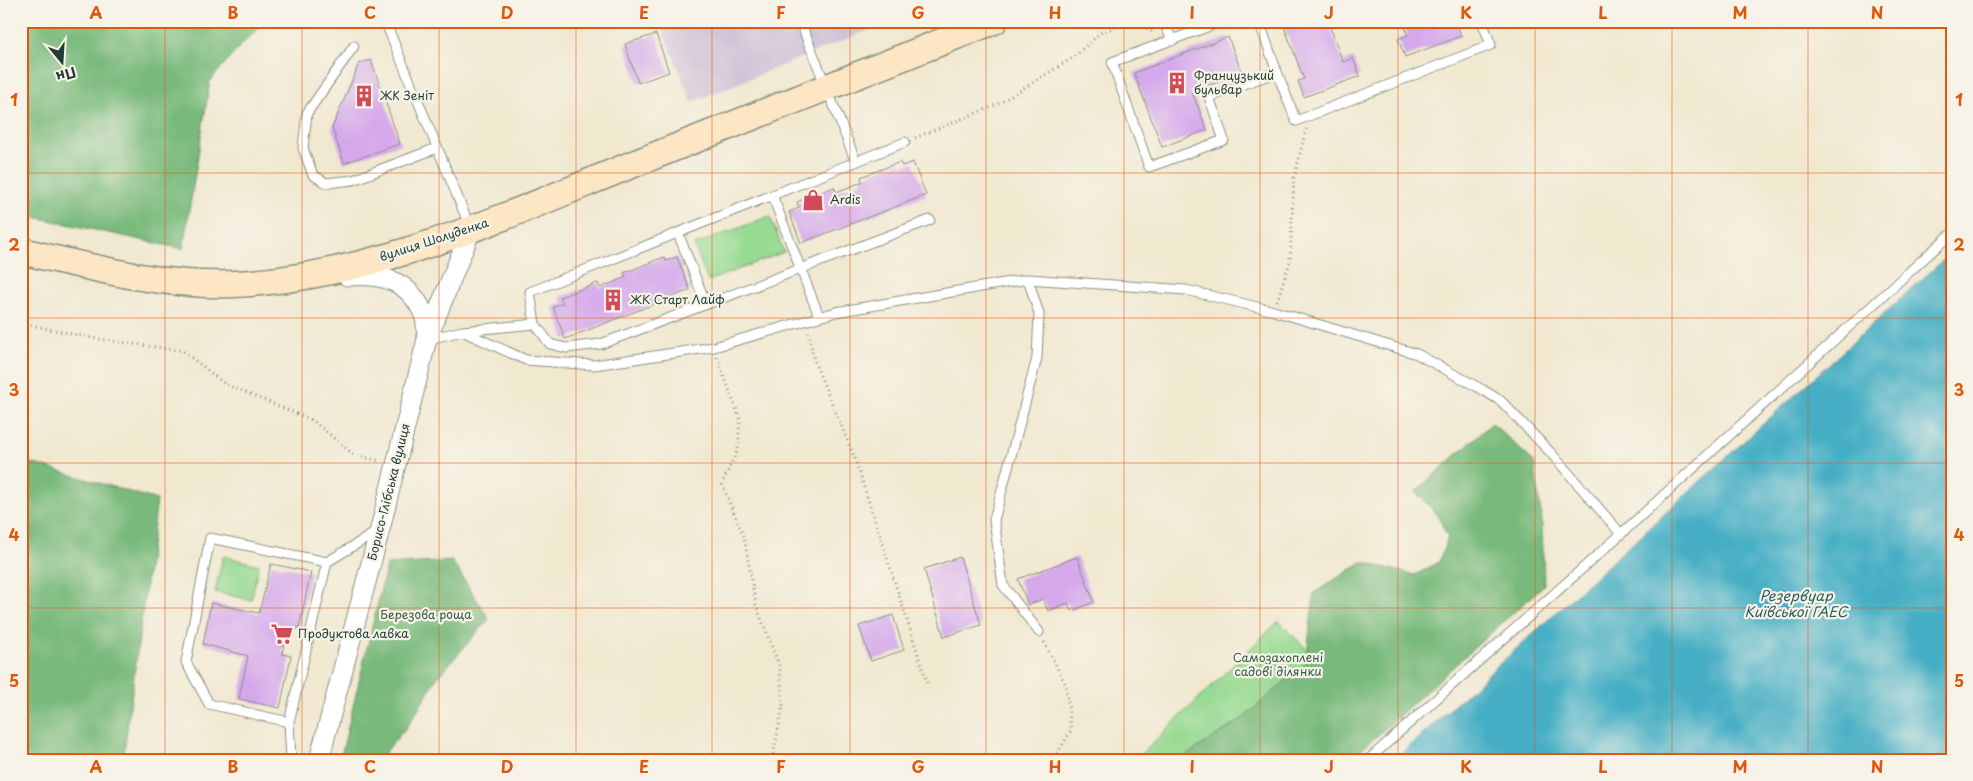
<svg xmlns="http://www.w3.org/2000/svg" width="1973" height="781" font-family="'Playpen Sans',sans-serif">
  <style>
    .industrial { fill: #cbbfd5 }
    .green { fill: #97da92; stroke: #5b8c63 }
    .forest { fill: #79ba7c; stroke: #4c7c58 }
    .water { fill: #45aec4; stroke: #32767c }
    .building { fill: #d5a8eb }
    .lines { fill: none; stroke-linecap: round; stroke-linejoin: round }
    .service-casing { stroke: #889282; stroke-width: 11 }
    .minor-casing { stroke: #889282; stroke-width: 21 }
    .secondary-casing { stroke: #889282; stroke-width: 29 }
    .path { stroke: #889282; stroke-width: 3; stroke-dasharray: 1 4; stroke-linecap: butt }
    .service { stroke: #fff; stroke-width: 9 }
    .minor { stroke: #fff; stroke-width: 19 }
    .secondary { stroke: #fce6c4; stroke-width: 26 }
    .grid { fill: none; stroke: #de580e; stroke-width: 1; stroke-opacity: 0.55 }
    .labels { text-anchor: middle; stroke-width: 4.5; stroke-linejoin: round; paint-order: stroke }
    .poi-label { font-size: 12px; fill: #1f3d34; stroke: #f7f3e8; text-anchor: start }
    .street-label { font-size: 12px; fill: #1f3d34; stroke: #f7f3e8 }
    .park-label { font-size: 12px; fill: #375c47; stroke: #f7f3e8 }
    .water-label { font-size: 14px; font-style: italic; fill: #2a5f5f; stroke: #f7f3e8 }
    .neatline { fill: none; stroke: #de580e; stroke-width: 2 }
    .grid-label { font-size: 16px; text-anchor: middle; font-weight: bold; fill: #de580e }
  </style>
  <rect width="100%" height="100%" fill="#f7f3e8"/>
  <filter id="ink" filterUnits="userSpaceOnUse"><feTurbulence type="fractalNoise" baseFrequency=".02" numOctaves="2"/><feDisplacementMap in="SourceGraphic" scale="10" xChannelSelector="R" yChannelSelector="G"/><feConvolveMatrix kernelMatrix="1 2 1 2 8 2 1 2 1" color-interpolation-filters="sRGB"/></filter>
  <filter id="wash" filterUnits="userSpaceOnUse"><feTurbulence type="fractalNoise" baseFrequency=".0096" numOctaves="4" result="noise"/><feDisplacementMap in="SourceGraphic" scale="20" xChannelSelector="R" yChannelSelector="G"/><feGaussianBlur stdDeviation="1.12" result="paint"/><feColorMatrix in="noise" values="0 0 0 0 0 0 0 0 0 0 0 0 0 0 0 0 0 1.4 0 .05"/><feComposite in="paint" operator="in"/></filter>
  <g filter="url(#wash)">
    <rect width="100%" height="100%" fill="#f1e8d0"/>
    <!-- industrial -->
    <path class="industrial" d="M659,21H891L692,102Z"/>
    <!-- green -->
    <path class="green" d="M770,216L784,252L708,281L694,245Z
      M223,556L259,565L251,600L215,592Z
      M1279,621L1323,666L1220,760H1135Z"/>
    <!-- forest -->
    <path class="forest" d="M21,21H266L241,45L210,81L183,249L21,214Z
      M1492,423L1534,462L1542,521L1544,585L1350,760H1179L1242,719L1306,663L1314,593L1362,562L1415,575L1439,562L1448,537L1436,513L1415,492Z
      M21,460L157,500L123,760H21Z
      M452,561L489,619L437,678L409,724L379,760H340L387,565Z"/>
    <!-- water -->
    <path class="water" d="M1952,252V760H1394Z"/>
    <g id="blocks">
      <!-- building -->
      <path class="building" d="M1282,21H1328L1343,62L1353,58L1360,76L1304,97L1298,81L1304,79Z
        M1403,21H1456L1461,36L1405,57L1398,39L1408,35Z
        M656,34L669,72L638,83L625,44Z
        M1228,37L1242,73L1192,92L1207,130L1162,147L1134,73Z
        M371,60L400,144L344,163L332,128L359,64Z
        M900,162L902,166L913,162L926,195L801,243L789,212L799,208L797,202L834,187L836,192L862,182L861,177Z
        M664,257L666,261L677,257L690,290L565,339L553,307L563,303L560,297L598,283L600,288L626,277L624,273Z
        M960,557L981,625L944,637L924,569Z
        M1077,557L1094,602L1071,611L1068,603L1048,611L1043,599L1028,605L1018,579Z
        M271,564L311,572L299,628L288,626L282,654L291,656L280,708L239,699L248,656L203,644L211,603L259,613Z
        M893,615L904,650L871,661L859,626Z"/>
    </g>
  </g>
  <g filter="url(#ink)">
    <use href="#blocks" fill-opacity="0" stroke="#889282" stroke-width="1"/>
    <g class="lines">
      <!-- service casing -->
      <g class="service-casing">
        <path id="service" d="M385,21L470,227
          M800,21L856,162
          M1164,21L1172,41
          M1223,21L1112,62L1149,167L1224,140L1209,97L1277,72L1259,21
          M354,46L307,113L303,148L313,175L326,183L353,180L437,148
          M1277,72L1296,121L1491,45L1482,21
          M772,195L819,316
          M678,233L706,304
          M1028,279L1039,314L1037,358L994,520L1003,585L1039,632
          M535,324L530,292L905,142
          M463,331L535,324L550,344L566,348L601,344L930,220
          M428,339L462,331L526,360L594,365L714,347L836,312L1028,279L1186,290L1274,311L1417,354L1483,390L1501,401L1551,453L1621,534
          M289,722L209,704L186,662L210,538L327,562
          M291,760L289,722L327,562L378,531
          M1368,760L1621,534L1952,233"/>
      </g>
      <!-- minor casing -->
      <g class="minor-casing">
        <path id="minor" d="M347,276C381,273 410,280 424,315C427,321 426,331 427,338
          M319,760L380,529L427,339L471,230"/>
      </g>
      <!-- secondary casing -->
      <g class="secondary-casing">
        <path id="secondary" d="M21,251C91,267 162,287 234,284C368,278 499,219 621,169C746,119 870,70 994,21"/>
      </g>
      <!-- path -->
      <path class="path" d="M915,138L998,104L1074,57L1100,33L1131,21L1155,33
        M1277,301L1290,262L1294,178L1306,129
        M21,323L92,338L183,351L225,384L312,420L354,455L380,461
        M808,332L815,363L855,459L928,685
        M717,357L740,419L738,449L722,484L744,537L756,605L780,668L783,706L772,760
        M1044,642L1066,685L1071,731L1053,760"/>
      <!-- service -->
      <use href="#service" class="service"/>
      <!-- minor -->
      <use href="#minor" class="minor"/>
      <!-- secondary -->
      <use href="#secondary" class="secondary"/>
    </g>
  </g>
  <!-- grid -->
  <path class="grid" d="M165,21V760M302,21V760M439,21V760M576,21V760M712,21V760M850,21V760M986,21V760M1124,21V760M1260,21V760M1398,21V760M1535,21V760M1672,21V760M1808,21V760M21,173H1952M21,318H1952M21,463H1952M21,608H1952"/>
  <!-- icons -->
  <defs>
    <g id="building-bare" transform="scale(1.725)"><path d="M-4-6H4V6H1V3H-1V6H-4ZM-2.5-4.3h1.7v1.8h-1.7ZM.8-4.3h1.7v1.8H.8ZM-2.5-1h1.7V.8h-1.7ZM.8-1h1.7V.8H.8Z" fill="#d1495b" stroke="#f7f3e8" stroke-width="2.5" paint-order="stroke"/></g>
    <g id="shop-bare" transform="scale(1.725)"><path d="M-5-2.5h2.3a2.7 3.5 0 0 1 5.4 0H5L5.5 6h-11ZM-1.5-2.5h3a1.5 2.3 0 0 0-3 0Z" fill="#d1495b" stroke="#f7f3e8" stroke-width="2.5" paint-order="stroke"/></g>
    <g id="supermarket-bare" transform="scale(1.725)"><path d="M-6-5.5h2.5l.6 2H6L4.5 2H-2.5L-4.4-4H-6ZM-1.5 3.2a1.3 1.3 0 1 0 .1 0ZM3 3.2a1.3 1.3 0 1 0 .1 0Z" fill="#d1495b" stroke="#f7f3e8" stroke-width="2.5" paint-order="stroke"/></g>
  </defs>
  <g fill-rule="evenodd">
    <use href="#building-bare" x="1177" y="83"/>
    <use href="#building-bare" x="364" y="96"/>
    <use href="#shop-bare" x="813" y="200"/>
    <use href="#building-bare" x="613" y="300"/>
    <use href="#supermarket-bare" x="282" y="634"/>
  </g>
  <g class="labels">
    <!-- poi labels -->
    <g class="poi-label">
      <text x="1194" y="80">Французький<tspan x="1194" dy="14">бульвар</tspan></text>
      <text x="380" y="100">ЖК Зеніт</text>
      <text x="830" y="204">Ardis</text>
      <text x="630" y="304">ЖК Старт Лайф</text>
      <text x="298" y="638">Продуктова лавка</text>
    </g>
    <!-- street labels -->
    <g class="street-label">
      <text transform="translate(434 240) rotate(-18)" y="4">вулиця Шолуденка</text>
      <text transform="translate(389 492) rotate(-76)" y="4">Борисо-Глібська вулиця</text>
    </g>
    <!-- park labels -->
    <g class="park-label">
      <text x="426" y="619">Березова роща</text>
      <text x="1278" y="662">Самозахоплені<tspan x="1278" dy="14">садові ділянки</tspan></text>
    </g>
    <!-- water labels -->
    <g class="water-label">
      <text x="1796" y="601">Резервуар<tspan x="1796" dy="16">Київської ГАЕС</tspan></text>
    </g>
  </g>
  <!-- margin -->
  <rect width="1973" height="781" fill="none" stroke="#f7f3e8" stroke-width="55"/>
  <!-- north arrow -->
  <g transform="translate(62 62) rotate(162)" stroke="#f7f3e8" stroke-width="4" paint-order="stroke">
  <path d="M0-4L9 19L0 12L-9 19Z" fill="#1f3d34"/>
  <text y="-8" font-size="14" font-weight="bold" text-anchor="middle" fill="#1f3d34">Пн</text>
  </g>
  <rect x="28" y="28" width="1918" height="726" class="neatline"/>
  <g class="grid-label">
    <text x="96" y="19">A</text>
    <text x="233" y="19">B</text>
    <text x="370" y="19">C</text>
    <text x="507" y="19">D</text>
    <text x="644" y="19">E</text>
    <text x="781" y="19">F</text>
    <text x="918" y="19">G</text>
    <text x="1055" y="19">H</text>
    <text x="1192" y="19">I</text>
    <text x="1329" y="19">J</text>
    <text x="1466" y="19">K</text>
    <text x="1603" y="19">L</text>
    <text x="1740" y="19">M</text>
    <text x="1877" y="19">N</text>
    <text x="14" y="106">1</text>
    <text x="1959" y="106">1</text>
    <text x="14" y="251">2</text>
    <text x="1959" y="251">2</text>
    <text x="14" y="396">3</text>
    <text x="1959" y="396">3</text>
    <text x="14" y="541">4</text>
    <text x="1959" y="541">4</text>
    <text x="14" y="687">5</text>
    <text x="1959" y="687">5</text>
    <text x="96" y="773">A</text>
    <text x="233" y="773">B</text>
    <text x="370" y="773">C</text>
    <text x="507" y="773">D</text>
    <text x="644" y="773">E</text>
    <text x="781" y="773">F</text>
    <text x="918" y="773">G</text>
    <text x="1055" y="773">H</text>
    <text x="1192" y="773">I</text>
    <text x="1329" y="773">J</text>
    <text x="1466" y="773">K</text>
    <text x="1603" y="773">L</text>
    <text x="1740" y="773">M</text>
    <text x="1877" y="773">N</text>
  </g>
</svg>
